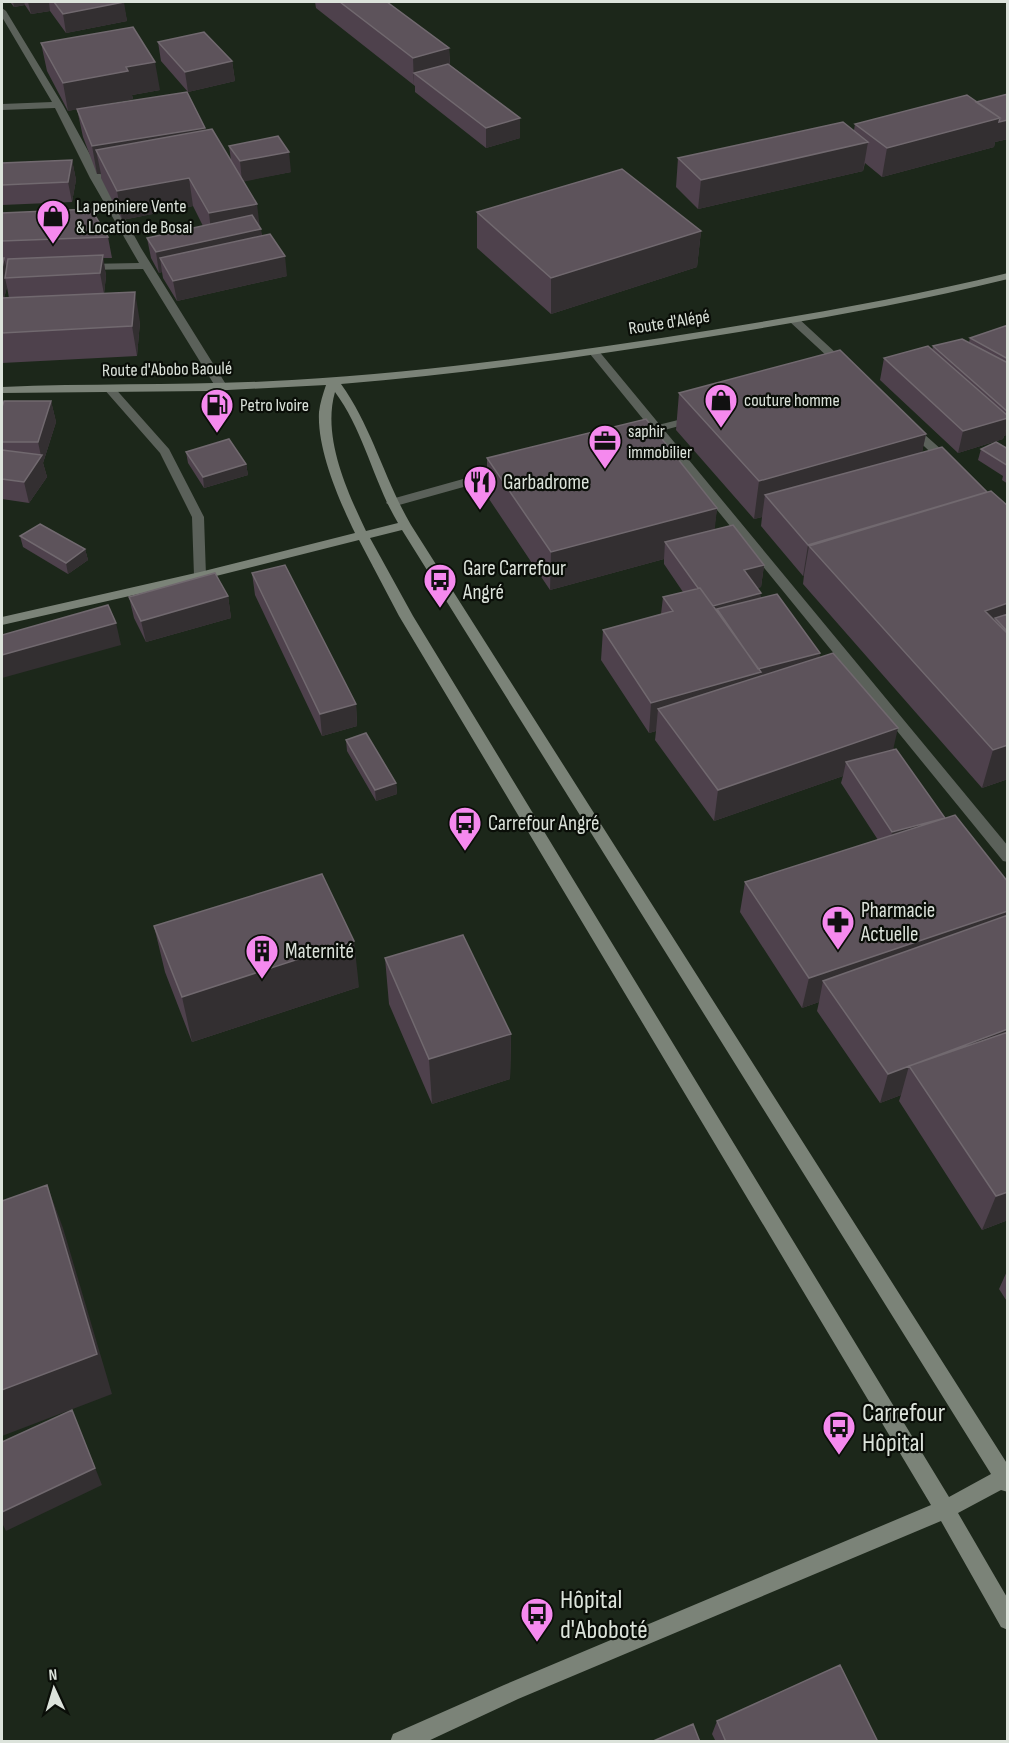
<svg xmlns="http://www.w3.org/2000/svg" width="1009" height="1743" font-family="'Sofia Sans Condensed',sans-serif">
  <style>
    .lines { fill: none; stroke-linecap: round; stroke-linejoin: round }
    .lane { fill: #5b615a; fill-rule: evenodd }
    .street { fill: #5b615a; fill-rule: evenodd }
    .secondary { fill: #7b8378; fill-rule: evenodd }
    .wall { fill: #4e414c; fill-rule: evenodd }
    .shaded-wall { fill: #332f31 }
    .building { fill: #5d535b; stroke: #71696f; stroke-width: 1.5 }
    .labels { text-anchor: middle; stroke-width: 4.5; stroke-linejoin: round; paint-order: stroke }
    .far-poi-label { font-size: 18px; fill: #dce3db; stroke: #0a0e08; text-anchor: start }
    .far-street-label { font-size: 18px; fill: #dce3db; stroke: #0a0e08 }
    .poi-label { font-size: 21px; fill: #dce3db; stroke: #0a0e08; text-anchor: start }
    .near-poi-label { font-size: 26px; fill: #dce3db; stroke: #0a0e08; text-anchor: start }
  </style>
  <rect width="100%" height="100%" fill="#1c271a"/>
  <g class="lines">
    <!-- lane -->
    <path class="lane" d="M109,385L113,386L169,449L204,517L206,576L205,579L200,580L194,576L192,517L160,453L103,388Z
      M694,416L698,417V421L642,436L636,432L638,430Z
      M506,467L510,468V474L392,507L386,503L388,500Z"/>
    <!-- street -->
    <path class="street" d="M2,8L6,11L63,105L141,248L227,386L225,388H217L215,386L143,269L85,270L80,267L85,264L139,263L90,178L55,108L2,110V104L52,102L2,17Z
      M794,317L798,318L849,365V369H841L790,322L789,320Z
      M594,349L598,350L1008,846V862L1003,861L590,354V350Z
      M911,424L915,426L952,459V465H944L907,430V426Z"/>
    <!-- secondary -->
    <path class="secondary" d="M1008,273V279C911,303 812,320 714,336C590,356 466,374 341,384C372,427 384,479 411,525L1008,1465V1492L1001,1490L958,1513L1008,1599V1630L1001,1627L941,1521L518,1699L426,1742H390L393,1734L504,1685L931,1505L399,616L359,540L200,580L2,625V617L200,572L355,533C339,500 317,450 319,412C320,403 323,394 326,385L209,391L2,393V387C98,383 195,386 292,380C433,372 573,352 712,330C811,314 910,297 1008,273ZM335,392C364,431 373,481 398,523L366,531C347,491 322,437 335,392ZM402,530L991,1474L949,1497L413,616L370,538Z"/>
  </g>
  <!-- wall -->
  <path class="wall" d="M10,2H123L127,21L66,33L50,11L31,14L25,5L14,7Z
    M315,2H387L449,48L450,65L520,118V138L486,148L415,92V86L316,8Z
    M158,42L232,61L235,81L188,92L161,61Z
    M41,43L160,90L132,95L133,99L80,108L205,130L231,160L229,146L291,172L243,181L262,235L287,276L177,301L163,278L162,272L159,273L151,258L147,238L203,226L193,206L122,220L101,178V174H97L83,137L77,109L68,111L47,71Z
    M1008,94V139L995,142L994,147L882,177L865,163L863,171L698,209L676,187L678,158L854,130L855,124L976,102Z
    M72,160L76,180L72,202L2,205V163Z
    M477,212L701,231L697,267L551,314L477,248Z
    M2,213L108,237L112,258H103L106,276L104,294L140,322L137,356L2,363ZM7,287L9,298H4Z
    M1008,325V434L1004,436L1003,439L958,453L880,380L884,358L932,350L933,346L969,342L970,338Z
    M679,393L926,434L922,452L987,492L1008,506V779L982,788L803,584L804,575L803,576L761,526L762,517L754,519L676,430Z
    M51,401L56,422L43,463L47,477L29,503L2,499V407Z
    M981,449H1008V484L1002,480L1003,476L978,460Z
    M186,452L246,464L248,475L204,488L188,463Z
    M487,458L717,508L714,530L764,565L761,587L757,588L761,598L820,653L819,657L894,749L945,819L1008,882V1220L982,1230L899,1101L901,1095L880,1103L817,1011L819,1002L802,1008L740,912L745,882L878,840L841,783L843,776L714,821L655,740L656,731L649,733L601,660L603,630L661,614L663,597L683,592L664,564V559L550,590L487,496Z
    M20,536L85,549L88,560L68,574L23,547Z
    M252,573L356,704L357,726L322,736L255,595Z
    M228,596L231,618L146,642L134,618L129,597Z
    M346,740L396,783L397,794L376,801L347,751Z
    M154,926L359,987L192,1042L165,972Z
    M385,958L511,1034L510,1079L432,1104L389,1004Z
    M1008,1269V1303L999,1289Z
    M717,1721L878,1742H716L712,1734Z"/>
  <!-- shaded-wall -->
  <path class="shaded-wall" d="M13,2H24L25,5L14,7Z
    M28,2H49L50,11L31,14Z
    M124,2L127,21L66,33L63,14Z
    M449,48L450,76L414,73V86L413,58Z
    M232,61L235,81L188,92L185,72Z
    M155,62L160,90L132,95L133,99L68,111L63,83L126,67Z
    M520,118V138L486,148V128Z
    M1000,118L1008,120V139L995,142L994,147L882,177L887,148Z
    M205,128L208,156L96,150L101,174H97L92,146Z
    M868,142L863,171L698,209L701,180Z
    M289,152L291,172L242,182L240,161Z
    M72,160L76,180L72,202L68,182Z
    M189,178L193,206L122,220L117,191Z
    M257,204L260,229H261L264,250L160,258L162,272L159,273L156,252L212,240L209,213Z
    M701,231L697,267L551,314V278Z
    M103,255L106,276L104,294L100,273Z
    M285,256L287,276L177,301L173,281Z
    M4,258L9,277L5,278L7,287L4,299L2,290V268Z
    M135,292L140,322L137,356L132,326Z
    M51,401L56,422L43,463L47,477L29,503L24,482L41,456L38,442Z
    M1008,418V423L1003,439L958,453L963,431Z
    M1008,424V434L1004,436Z
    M926,434L918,471L765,495L762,517L754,519L759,481Z
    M246,464L248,475L204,488L203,477Z
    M717,508L713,546L665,542L664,559L550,590L551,552Z
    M981,524L809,546L804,575L803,576L808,545Z
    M85,549L88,560L68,574L66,563Z
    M764,565L761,587L741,592L744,570Z
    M761,593L758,614L717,609L715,626L712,606Z
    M228,596L231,618L146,642L141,621Z
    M1008,603V632L995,618L988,644L985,611Z
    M116,623L121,645L2,678V655Z
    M820,653L816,675L658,709L656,731L649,733L651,703L758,669Z
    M356,704L357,726L322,736L320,714Z
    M898,728L891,759L846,762L843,776L714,821L718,790Z
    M1008,745V779L982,788L993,750Z
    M396,783L397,794L376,801L375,790Z
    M945,818L887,854L892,832Z
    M1008,911V937L823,981L819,1002L802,1008L809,978Z
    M354,941L359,987L192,1042L182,997Z
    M1008,1029V1054L910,1066Z
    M511,1034L510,1079L432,1104L429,1059Z
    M909,1066L901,1095L880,1103L888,1074Z
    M47,1185L63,1228L112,1394L2,1436V1390Z
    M1008,1192V1220L982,1230L996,1196Z
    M72,1410L102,1485L6,1531L2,1523V1512Z"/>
  <!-- building -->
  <path class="building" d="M54,2H124L63,14Z
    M340,2H387L449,48L413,58Z
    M133,27L155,62L126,67L128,71L63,83L41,43Z
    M204,32L232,61L185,72L158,42Z
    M448,64L520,118L486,128L414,73Z
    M187,92L205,128L92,146L77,109Z
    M1008,94V120L999,122L1000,118L976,102Z
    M967,95L1000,118L887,148L855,124Z
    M843,122L868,142L701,180L678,158Z
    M212,129L257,204L209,213L189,178L117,191L96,150Z
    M278,136L289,152L240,161L229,146Z
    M72,160L68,182L2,185V163Z
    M622,169L701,231L551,278L477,212Z
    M91,209L108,237L2,241V213Z
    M252,215L261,229L156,252L147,238Z
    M270,234L285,256L173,281L160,258Z
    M103,255L100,273L5,278L8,259Z
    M2,258H4L2,268Z
    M135,292L132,326L2,333V298Z
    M1008,325V359L970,338Z
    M962,339L1008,363V412L933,346Z
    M928,346L1008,416V418L963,431L884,358Z
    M840,350L926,434L759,481L679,393Z
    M4,401H51L38,442H2V407Z
    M646,419L717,508L551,552L487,458Z
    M229,439L246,464L203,477L186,452Z
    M996,442L1008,449V466L981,449Z
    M942,447L987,492L808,545L765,495Z
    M2,450L42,455L24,482L2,479Z
    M991,491L1008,506V603L985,611L1008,634V745L993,750L809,546Z
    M40,524L85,549L66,563L20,536Z
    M733,525L764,565L744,570L761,593L713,606L700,588H698L665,542Z
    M285,565L356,704L320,714L252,573Z
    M215,573L228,596L141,621L129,597Z
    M700,588L761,672L651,703L603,630L673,611L663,597Z
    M777,594L820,653L758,669L717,609Z
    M108,605L116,623L2,655V635Z
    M1008,614V632L995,618Z
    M833,653L898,728L718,790L658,709Z
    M366,733L396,783L375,790L346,740Z
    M896,749L945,818L892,832L846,762Z
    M955,815L1008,882V911L809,978L745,882Z
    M322,874L354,941L182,997L154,926Z
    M1008,915V1029L888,1074L823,981Z
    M463,935L511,1034L429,1059L385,958Z
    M1008,1032V1192L996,1196L909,1066Z
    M47,1185L97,1354L2,1390V1201Z
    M72,1410L95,1468L2,1512V1442Z
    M840,1665L878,1742H726L717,1721Z
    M693,1724L700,1742H651Z"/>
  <!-- icons -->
  <defs>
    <g id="shop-pin" transform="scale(1.725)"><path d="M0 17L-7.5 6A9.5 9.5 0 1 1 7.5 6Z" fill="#f589ee" stroke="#0a0e08"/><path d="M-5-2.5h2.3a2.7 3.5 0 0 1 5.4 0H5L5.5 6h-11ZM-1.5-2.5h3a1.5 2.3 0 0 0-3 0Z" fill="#111"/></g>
    <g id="fuel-pin" transform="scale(1.725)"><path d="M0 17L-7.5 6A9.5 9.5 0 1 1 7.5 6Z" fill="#f589ee" stroke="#0a0e08"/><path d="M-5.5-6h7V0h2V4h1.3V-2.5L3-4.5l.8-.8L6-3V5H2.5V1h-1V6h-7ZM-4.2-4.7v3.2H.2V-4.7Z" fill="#111"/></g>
    <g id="office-pin" transform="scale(1.725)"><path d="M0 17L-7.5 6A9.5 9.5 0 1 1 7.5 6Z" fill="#f589ee" stroke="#0a0e08"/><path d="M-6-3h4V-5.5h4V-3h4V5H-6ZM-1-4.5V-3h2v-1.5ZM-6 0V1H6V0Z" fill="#111"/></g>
    <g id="restaurant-pin" transform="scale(1.725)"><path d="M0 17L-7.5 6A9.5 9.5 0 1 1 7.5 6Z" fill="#f589ee" stroke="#0a0e08"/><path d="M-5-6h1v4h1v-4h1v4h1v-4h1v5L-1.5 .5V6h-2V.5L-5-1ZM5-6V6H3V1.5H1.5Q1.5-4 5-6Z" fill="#111"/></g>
    <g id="bus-pin" transform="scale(1.725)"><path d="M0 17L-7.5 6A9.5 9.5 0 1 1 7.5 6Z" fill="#f589ee" stroke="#0a0e08"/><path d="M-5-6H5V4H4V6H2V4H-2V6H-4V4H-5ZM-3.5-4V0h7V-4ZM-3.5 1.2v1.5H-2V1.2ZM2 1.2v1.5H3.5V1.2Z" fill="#111"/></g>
    <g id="pharmacy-pin" transform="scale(1.725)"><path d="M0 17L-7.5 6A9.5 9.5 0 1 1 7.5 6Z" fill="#f589ee" stroke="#0a0e08"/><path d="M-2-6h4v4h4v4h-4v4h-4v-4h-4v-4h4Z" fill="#111"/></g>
    <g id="building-pin" transform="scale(1.725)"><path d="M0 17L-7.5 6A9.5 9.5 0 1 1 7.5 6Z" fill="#f589ee" stroke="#0a0e08"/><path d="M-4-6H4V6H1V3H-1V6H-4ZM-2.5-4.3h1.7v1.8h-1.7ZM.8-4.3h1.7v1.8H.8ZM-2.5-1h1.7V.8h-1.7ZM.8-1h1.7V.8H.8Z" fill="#111"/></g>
  </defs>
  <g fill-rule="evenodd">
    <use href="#shop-pin" x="53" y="216"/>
    <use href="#shop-pin" x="721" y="400"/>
    <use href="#fuel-pin" x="217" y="405"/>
    <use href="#office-pin" x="605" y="441"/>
    <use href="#restaurant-pin" x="480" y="482"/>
    <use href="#bus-pin" x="440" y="580"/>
    <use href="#bus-pin" x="465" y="823"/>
    <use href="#pharmacy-pin" x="838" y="922"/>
    <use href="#building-pin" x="262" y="951"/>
    <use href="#bus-pin" x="839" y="1427"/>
    <use href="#bus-pin" x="537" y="1614"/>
  </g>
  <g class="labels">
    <!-- far-poi labels -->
    <g class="far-poi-label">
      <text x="76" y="212">La pepiniere Vente<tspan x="76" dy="21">&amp; Location de Bosai</tspan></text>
      <text x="744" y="406">couture homme</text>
      <text x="240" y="411">Petro Ivoire</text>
      <text x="628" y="437">saphir<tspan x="628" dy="21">immobilier</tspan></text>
    </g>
    <!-- far-street labels -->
    <g class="far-street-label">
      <text transform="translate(669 322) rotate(-9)" y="6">Route d'Alépé</text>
      <text transform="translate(167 369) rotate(-1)" y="6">Route d'Abobo Baoulé</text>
    </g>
    <!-- poi labels -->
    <g class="poi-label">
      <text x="503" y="489">Garbadrome</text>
      <text x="463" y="575">Gare Carrefour<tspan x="463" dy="24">Angré</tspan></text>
      <text x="488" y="830">Carrefour Angré</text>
      <text x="861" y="917">Pharmacie<tspan x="861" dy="24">Actuelle</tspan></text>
      <text x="285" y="958">Maternité</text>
    </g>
    <!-- near-poi labels -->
    <g class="near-poi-label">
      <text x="862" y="1421">Carrefour<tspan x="862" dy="30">Hôpital</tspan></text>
      <text x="560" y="1608">Hôpital<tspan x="560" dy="30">d'Aboboté</tspan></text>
    </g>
  </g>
  <!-- border -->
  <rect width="1009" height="1743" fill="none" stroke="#dce3db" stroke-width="6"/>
  <!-- north arrow -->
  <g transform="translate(54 1689) rotate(356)" stroke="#0a0e08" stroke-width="4.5" paint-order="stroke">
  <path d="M0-4.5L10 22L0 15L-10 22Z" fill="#dce3db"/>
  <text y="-9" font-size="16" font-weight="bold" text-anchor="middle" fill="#dce3db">N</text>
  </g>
</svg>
